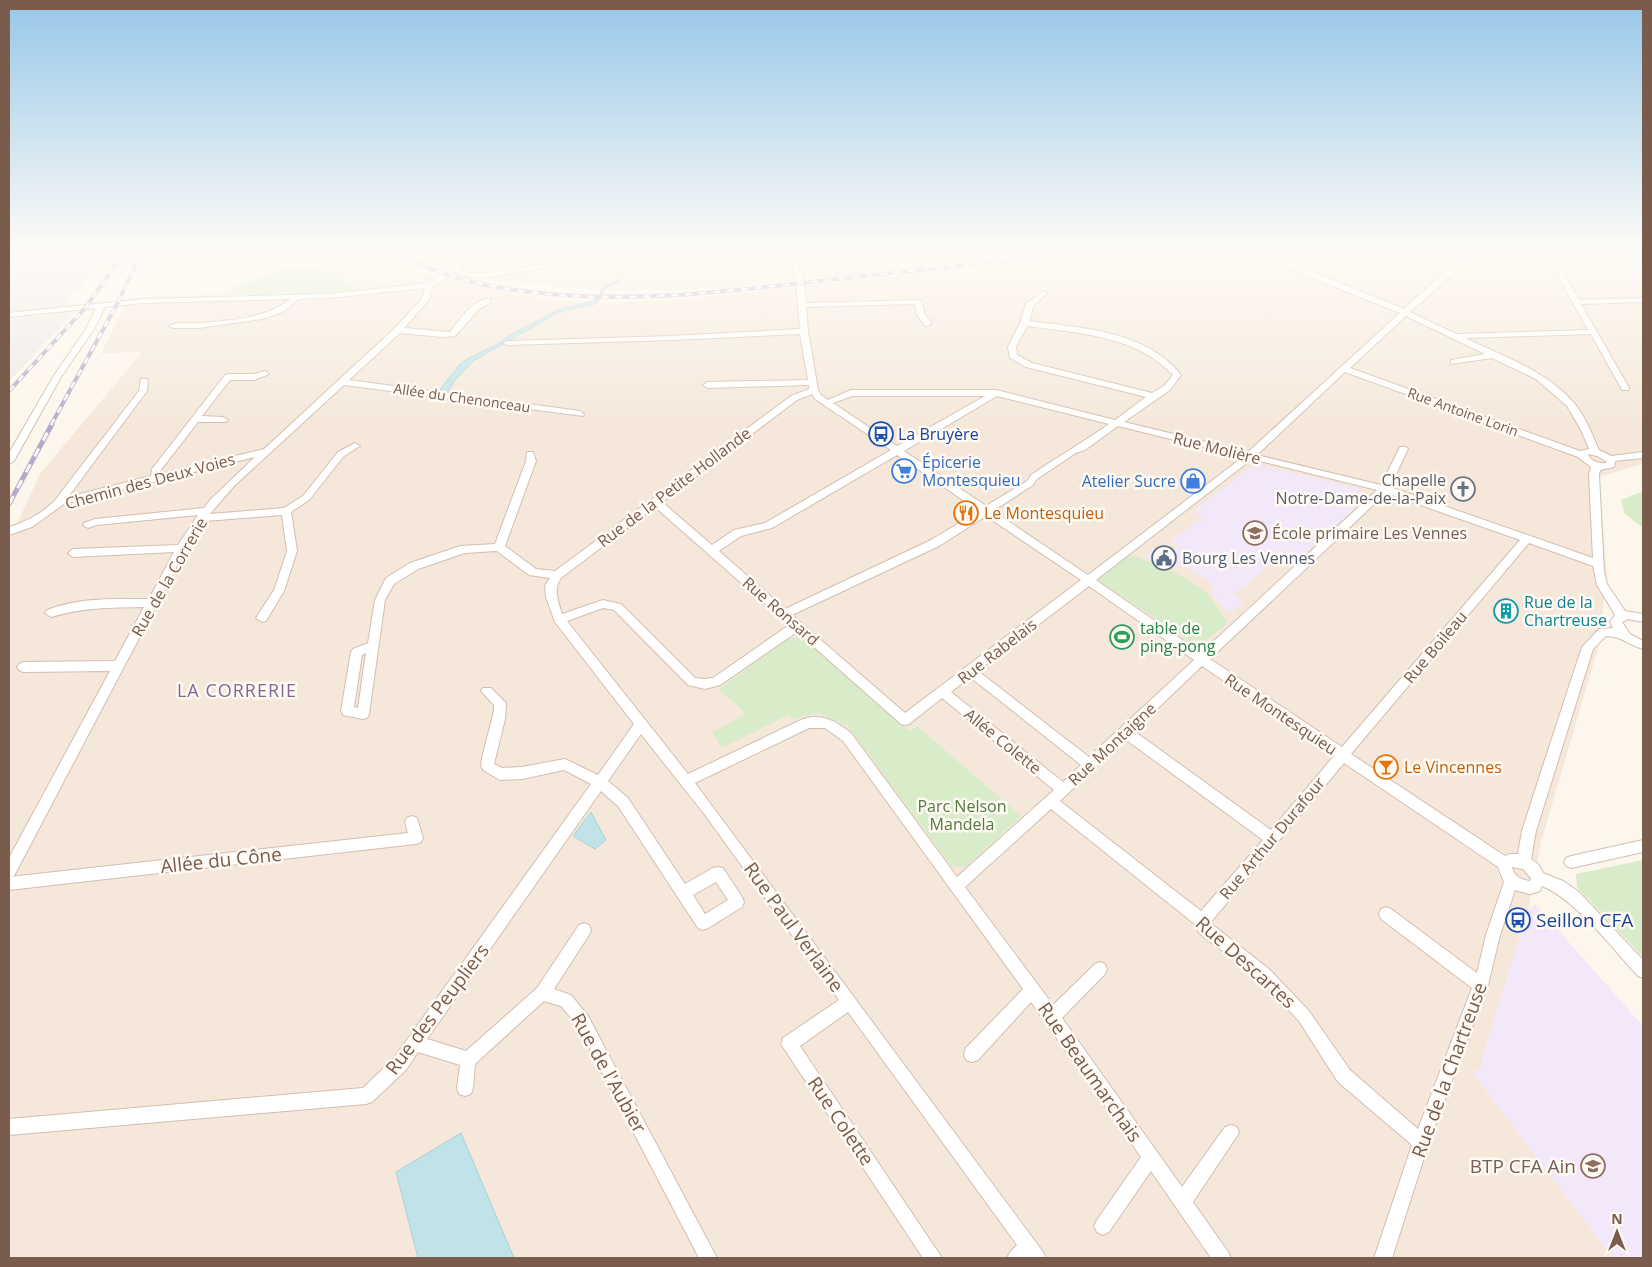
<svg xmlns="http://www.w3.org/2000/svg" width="1652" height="1267" font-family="'Open Sans',sans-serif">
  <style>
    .residential { fill: #f5e8da }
    .industrial { fill: #efe9e4 }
    .education { fill: #f3e8fa }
    .green { fill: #d8ecc9 }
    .water { fill: #bfe3e8; stroke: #a5d3da }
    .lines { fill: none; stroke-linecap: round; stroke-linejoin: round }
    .stream { stroke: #a5d3da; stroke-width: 2.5 }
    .minor-casing { stroke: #d1beb0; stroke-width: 2 }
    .minor { fill: #fff; fill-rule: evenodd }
    .rail-far1-casing { stroke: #b9a8c9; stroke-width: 4 }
    .rail-casing { stroke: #b9a8c9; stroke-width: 5 }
    .rail-far1 { stroke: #fffaf3; stroke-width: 2.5; stroke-dasharray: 7; stroke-linecap: butt }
    .rail { stroke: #fffaf3; stroke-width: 3; stroke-dasharray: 9; stroke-linecap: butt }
    .labels { text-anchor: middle; stroke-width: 5; stroke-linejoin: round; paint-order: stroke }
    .far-street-label { font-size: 14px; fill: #7a5c4d; stroke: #fffaf3 }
    .transit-label { font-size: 16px; fill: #164399; stroke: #fffaf3; text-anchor: start }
    .street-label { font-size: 16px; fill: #7a5c4d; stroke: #fffaf3 }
    .shop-label { font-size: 16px; fill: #366cbe; stroke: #fffaf3; text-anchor: start }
    .worship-label { font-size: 16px; fill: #5b616d; stroke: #fffaf3; text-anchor: end }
    .food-label { font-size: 16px; fill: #c56008; stroke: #fffaf3; text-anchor: start }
    .education-label { font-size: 16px; fill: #785e54; stroke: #fffaf3; text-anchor: start }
    .service-label { font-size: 16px; fill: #4e5e75; stroke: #fffaf3; text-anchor: start }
    .culture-label { font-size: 16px; fill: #0d838f; stroke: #fffaf3; text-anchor: start }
    .leisure-label { font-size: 16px; fill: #27864d; stroke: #fffaf3; text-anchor: start }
    .park-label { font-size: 16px; fill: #537a41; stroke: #fffaf3 }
    .neighbourhood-label { font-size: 18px; letter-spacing: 1px; fill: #846695; stroke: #fffaf3 }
    .near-street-label { font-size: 19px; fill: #7a5c4d; stroke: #fffaf3 }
    .near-transit-label { font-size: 19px; fill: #164399; stroke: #fffaf3; text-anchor: start }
    .near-education-label { font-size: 19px; fill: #785e54; stroke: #fffaf3; text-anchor: end }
  </style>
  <rect width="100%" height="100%" fill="#fdf6ec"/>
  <!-- residential -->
  <path class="residential" d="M313,250H376L407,266L437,275L488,287L487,288L553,300L599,303L676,300L1134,250H1643V464L1602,476L1599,479L1607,575L1598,648L1541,842L1528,911L1483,1056L1481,1068L1473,1073L1613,1258H9V541L40,474L143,351L101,354L128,298L219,294L287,295L365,291L321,269L327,263Z
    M397,250H1081L718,289L608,291L487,280L448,270Z"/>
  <!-- industrial -->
  <path class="industrial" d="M9,250H107L80,292H73L69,306L9,313Z
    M75,312L61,327L9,381V319Z"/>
  <!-- education -->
  <path class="education" d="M1261,465L1357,488L1364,493L1366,497L1291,567L1284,566L1271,559L1268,561L1271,563L1244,588L1241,587L1233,594L1244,602L1232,613L1224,608L1211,592L1215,588L1210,585L1212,583L1185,566L1183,568L1178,565L1174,568L1152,561L1145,556L1158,546L1168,553L1177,548L1170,542L1198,520L1202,522L1205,520L1197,514L1195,510L1248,469Z
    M1535,904L1643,1026V1258H1613L1473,1073L1481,1068L1483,1056L1528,911Z"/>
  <!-- green -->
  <path class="green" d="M966,250H1018L1023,255L972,261Z
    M282,268L321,269L366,291L287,295L219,294Z
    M1643,491V528L1625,514L1621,500Z
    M1130,554L1171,570L1206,592L1228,623L1198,647L1098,580Z
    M795,638H805L910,731L917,726L1021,816L966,867L951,866L848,726L818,713L794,719L788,715L722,748L712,732L746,714L719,689L786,640Z
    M1643,860V957L1577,887L1576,874Z"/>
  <!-- water -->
  <path class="water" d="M595,299H600L595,304L559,312L473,361L455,380L447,393L438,392L460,364L469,358L498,344L510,335L560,309L593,301Z
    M591,812L606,840L595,849L573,836Z
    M461,1133L514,1258H418L396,1172Z"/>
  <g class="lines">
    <!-- stream -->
    <path class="stream" d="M601,294L603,288L620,280"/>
    <!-- minor casing -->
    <g class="minor-casing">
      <path id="minor" d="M471,250H479L458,268L466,272L482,274L635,250H650L646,252L482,278L464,276L453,271L440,283L433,285L429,300L404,328L450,332C459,321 473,298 490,299V303L479,309L455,336L442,337L400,333L349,380L580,411L584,414L583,416L344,385L234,486L210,514L284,508L303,496L338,452L355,443L360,446L344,456L309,500L291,512L297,551L284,591L266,621L262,622L256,618L274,590L287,551L282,515L205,521L188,545L14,876L9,877V858L110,671L23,672L19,670L17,667L19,664L23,662L115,661L144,607C109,608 85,607 51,617L45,613L47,610C80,597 114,599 149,599L174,552L73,557L68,553L73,549L178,545L198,515L97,525L88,528L83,525L84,523L95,519L204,508L210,500L255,457L64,504L32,527L9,535V527C29,521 51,509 62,491L139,391L141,379H147L148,381L147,391L68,497L151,476L152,469L225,375L228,374H254L265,371L269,374L254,380H230L202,416L223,417L228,420L226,422H198L160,471V474L264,449L395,328L422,299L425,288L328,298L299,299L283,312L262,319L199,328H173L169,326C176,321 190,324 200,323C228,321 268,318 290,299L143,303L105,307L94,329L61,377L14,461L9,464V453L53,377L86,329L96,308L9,317V313L143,299L328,294L422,284L434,279Z
        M789,250H796L804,283L806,303L918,300L922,302L925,315L932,324L925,326L917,315L915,304L806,307L808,331L818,390L821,395L828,400L851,390H996L1115,420L1146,397L1026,367L1010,358L1008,347L1020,323L1026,304L1043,291L1047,293L1034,305L1029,321C1080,328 1146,330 1181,375L1170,390L1124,422L1248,452L1400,313L1300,273L1260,250H1268L1306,269L1404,309L1447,269L1463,259L1447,250H1455L1469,256L1498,252L1631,250L1628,252L1553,254L1579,300L1643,298V302L1581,304L1629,388L1628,390H1622L1621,388L1591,334L1465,338C1502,356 1546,370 1574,403C1585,416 1592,434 1599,450L1611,456L1643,452V458L1615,461L1614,467L1600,470L1599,475L1604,572L1607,584L1625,611L1643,614V622L1628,619L1622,622L1630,634L1643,641V649C1628,645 1622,636 1606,636L1593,649L1536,831L1531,859L1539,865L1543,873L1563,881L1578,891L1643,960V978L1638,976C1612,948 1576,900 1542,886L1540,891L1530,894L1515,890L1500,935L1488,985L1429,1142L1392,1258H1374L1412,1145L1338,1082L1299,1021L1259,979L1199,933L1196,925L1051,809L965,887L1053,1005L1095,964L1100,962L1105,964L1107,969L1105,974L1062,1018L1182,1187L1225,1127L1231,1125L1237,1127L1239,1133L1193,1202L1228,1252L1231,1258H1211L1151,1171L1109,1232L1103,1235L1097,1232L1094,1226L1097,1220L1141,1157L1031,1002L978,1060L972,1062L966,1060L964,1054L966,1048L1023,989L843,741L825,728H809L695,783L1043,1252L1046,1258H1007L1010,1252L1017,1245L848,1012L800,1046L942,1258H923L781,1044L783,1038L839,1000L705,815L641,734L608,781L628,798L685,884L713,868L718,867L723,868L742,897L744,902L742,907L708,928L703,930L698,928L618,806L601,791L427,1039L466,1051L537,988L579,925L584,923L589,925L591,930L589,935L554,989L571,995L588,1016L717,1258H699L578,1026L561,1006L544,1001L475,1064L473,1088L471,1094L465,1096L459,1094L457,1088L460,1065L418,1052L406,1070L372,1102L366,1104L9,1135V1119L363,1088L394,1058L591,784L564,770L522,779L500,780L483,770L481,766L482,758L494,711V705L481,691L483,688H491L506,703L505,719L494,764L502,768L522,767L565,759L598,775L634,724L555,622L546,597L545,586L550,578L529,575L497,551L465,553L418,569L394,584L385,600L369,714L367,718L363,719L343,715L341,711L351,652L353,649L368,643L375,600L386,578L410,563L460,546L495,544L526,461L527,452H533L536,461L505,546L536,569L555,571L791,396L809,389V385L707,388L703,385L707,382L808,380L800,334L672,340L507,345L503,343L507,341L672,336L800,329L796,283ZM1546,255L1588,330L1456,334L1410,312L1465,264C1490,253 1519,256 1546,255ZM1406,316L1485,354L1451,360V364L1492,358L1536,379L1567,406L1581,430L1589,449L1580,451L1350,368ZM1027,326C1077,333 1136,335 1173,375L1164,386L1152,393L1032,363L1017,355L1016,347ZM1345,372L1578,457L1591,467L1589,475L1593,558L1390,487L1408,449L1406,447H1400L1381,485L1257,455ZM812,394L815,399L891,450L765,523L734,530L712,545L662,502L797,400ZM852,396H985L897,446L833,403ZM997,396L1109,424C1084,442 1057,457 1031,475L1027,481L986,506L904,451ZM1118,426L1243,457L1088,575L993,511L1033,485L1037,479L1076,453L1085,450ZM1588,454L1597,456L1606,461V463C1599,464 1590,461 1588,454ZM897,455L979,511L931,540L785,609L719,551L741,536L772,528ZM1252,459L1377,490L1201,653L1096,580ZM1386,493L1520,540L1342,747L1210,659ZM655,507L789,625L713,678L705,679L695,678L621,604L603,600L562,614C558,600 553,590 561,578ZM986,516L1081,580L905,713L792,615L939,546ZM1529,543L1593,566L1597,585L1615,615L1610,622L1613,628L1599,629L1582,647L1538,781L1522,831L1518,854H1510L1505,856L1351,754ZM1089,586L1194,660L1089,757L978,671ZM603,608L614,610L688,685L705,689L720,685L797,632L901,724L905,725L909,724L942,698L1054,790L957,877L851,733C836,721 822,713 803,719L688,774L567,621ZM366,653L358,708L354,707L362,655ZM1202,666L1334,756L1271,830L1134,731ZM970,677L1081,765L1063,782L951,692ZM1125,739L1263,840L1201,911L1060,801ZM1344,763L1498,867L1504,882L1486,935L1477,973L1391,909L1386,907L1381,909L1379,914L1381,919L1472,988L1418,1129L1350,1070L1309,1011L1269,969L1210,923ZM1512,867L1523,869L1531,878L1530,881C1522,880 1513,876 1512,867ZM716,882L728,900L705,914L693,895Z
        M864,250H878L882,258L878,260H869Z
        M1636,250H1643V254Z
        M412,816L417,818L423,838L421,842L416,844L9,890V877L408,833L405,822L407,818Z
        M1643,840V852L1571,868L1566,866L1564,862L1566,858L1571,856Z"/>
    </g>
    <!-- minor -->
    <use href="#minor" class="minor"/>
    <!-- rail-far1 casing -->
    <g class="rail-far1-casing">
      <path id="rail-far1" d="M384,250C419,265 454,279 491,286C605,308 723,292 837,279C927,269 1017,259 1107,250
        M9,391L86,307L126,250
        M51,425L117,304L143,250"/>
    </g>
    <!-- rail casing -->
    <g class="rail-casing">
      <path id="rail" d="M9,504L52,424"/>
    </g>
    <!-- rail-far1 -->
    <use href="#rail-far1" class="rail-far1"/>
    <!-- rail -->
    <use href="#rail" class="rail"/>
  </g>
  <!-- sky -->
  <linearGradient id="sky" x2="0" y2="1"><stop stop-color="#97c7e8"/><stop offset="0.59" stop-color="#fefbf6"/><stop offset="1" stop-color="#fefbf6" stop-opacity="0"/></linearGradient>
  <rect width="1652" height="427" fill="url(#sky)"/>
  <!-- icons -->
  <defs>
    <g id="bus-ring" transform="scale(1.25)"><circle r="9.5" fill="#fffaf3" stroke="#1a4fb4" stroke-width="1.5"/><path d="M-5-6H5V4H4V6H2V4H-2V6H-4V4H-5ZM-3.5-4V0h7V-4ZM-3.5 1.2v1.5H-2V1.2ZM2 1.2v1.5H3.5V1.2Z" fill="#1a4fb4"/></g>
    <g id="supermarket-ring" transform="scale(1.25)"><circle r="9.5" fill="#fffaf3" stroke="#3f7fe0" stroke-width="1.5"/><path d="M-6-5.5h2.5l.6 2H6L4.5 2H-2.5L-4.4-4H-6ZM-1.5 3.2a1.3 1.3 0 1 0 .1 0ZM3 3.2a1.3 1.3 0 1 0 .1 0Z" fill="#3f7fe0"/></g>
    <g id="shop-ring" transform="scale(1.25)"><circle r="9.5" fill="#fffaf3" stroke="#3f7fe0" stroke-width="1.5"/><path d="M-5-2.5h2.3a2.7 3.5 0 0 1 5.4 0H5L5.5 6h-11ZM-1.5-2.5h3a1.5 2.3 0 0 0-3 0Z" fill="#3f7fe0"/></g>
    <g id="church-ring" transform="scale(1.25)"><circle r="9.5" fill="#fffaf3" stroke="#6b7280" stroke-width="1.5"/><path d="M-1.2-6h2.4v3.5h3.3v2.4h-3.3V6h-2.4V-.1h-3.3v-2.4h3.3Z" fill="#6b7280"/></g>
    <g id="restaurant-ring" transform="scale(1.25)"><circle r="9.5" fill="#fffaf3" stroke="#e8710a" stroke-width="1.5"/><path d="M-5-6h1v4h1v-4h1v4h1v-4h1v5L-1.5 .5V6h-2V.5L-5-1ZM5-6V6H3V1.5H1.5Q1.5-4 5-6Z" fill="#e8710a"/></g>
    <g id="school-ring" transform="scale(1.25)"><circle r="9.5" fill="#fffaf3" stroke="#8d6e63" stroke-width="1.5"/><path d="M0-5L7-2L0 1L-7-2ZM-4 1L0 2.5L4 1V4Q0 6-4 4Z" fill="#8d6e63"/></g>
    <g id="civic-ring" transform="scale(1.25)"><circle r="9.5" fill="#fffaf3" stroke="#5c6f8a" stroke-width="1.5"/><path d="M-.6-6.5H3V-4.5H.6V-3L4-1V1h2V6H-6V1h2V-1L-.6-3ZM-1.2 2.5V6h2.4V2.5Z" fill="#5c6f8a"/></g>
    <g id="building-ring" transform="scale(1.25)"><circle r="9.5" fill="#fffaf3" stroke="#0f9aa8" stroke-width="1.5"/><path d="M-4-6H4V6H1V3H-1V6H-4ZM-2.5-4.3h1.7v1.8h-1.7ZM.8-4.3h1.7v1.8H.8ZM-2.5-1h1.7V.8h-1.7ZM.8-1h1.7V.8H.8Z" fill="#0f9aa8"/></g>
    <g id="stadium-ring" transform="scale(1.25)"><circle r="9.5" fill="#fffaf3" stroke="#2e9e5b" stroke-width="1.5"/><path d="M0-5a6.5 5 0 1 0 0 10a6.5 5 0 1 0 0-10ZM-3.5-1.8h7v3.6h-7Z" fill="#2e9e5b"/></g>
    <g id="bar-ring" transform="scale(1.25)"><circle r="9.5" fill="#fffaf3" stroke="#e8710a" stroke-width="1.5"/><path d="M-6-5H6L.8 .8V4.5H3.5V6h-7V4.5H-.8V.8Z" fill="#e8710a"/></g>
    <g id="university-ring" transform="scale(1.25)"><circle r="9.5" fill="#fffaf3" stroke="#8d6e63" stroke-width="1.5"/><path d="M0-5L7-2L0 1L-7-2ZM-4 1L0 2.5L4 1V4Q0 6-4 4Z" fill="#8d6e63"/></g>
  </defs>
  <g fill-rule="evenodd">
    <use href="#bus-ring" x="881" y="434"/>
    <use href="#supermarket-ring" x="904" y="471"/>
    <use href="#shop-ring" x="1193" y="481"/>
    <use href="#church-ring" x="1463" y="489"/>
    <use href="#restaurant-ring" x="966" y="513"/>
    <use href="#school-ring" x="1255" y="533"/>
    <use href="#civic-ring" x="1164" y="558"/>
    <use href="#building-ring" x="1506" y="611"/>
    <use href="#stadium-ring" x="1122" y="637"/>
    <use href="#bar-ring" x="1386" y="767"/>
    <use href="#bus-ring" x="1518" y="920"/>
    <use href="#university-ring" x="1593" y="1166"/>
  </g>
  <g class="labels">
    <!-- far-street labels -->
    <g class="far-street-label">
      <text transform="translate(462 398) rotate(8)" y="5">Allée du Chenonceau</text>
      <text transform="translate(1463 412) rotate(20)" y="5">Rue Antoine Lorin</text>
    </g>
    <!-- transit labels -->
    <g class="transit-label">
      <text x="898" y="440">La Bruyère</text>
    </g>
    <!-- street labels -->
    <g class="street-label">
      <text transform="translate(1217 448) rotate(14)" y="6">Rue Molière</text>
      <text transform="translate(150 481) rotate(-15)" y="6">Chemin des Deux Voies</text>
      <text transform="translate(674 487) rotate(-37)" y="6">Rue de la Petite Hollande</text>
      <text transform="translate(169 577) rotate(-60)" y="6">Rue de la Correrie</text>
      <text transform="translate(781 611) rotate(41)" y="6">Rue Ronsard</text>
      <text transform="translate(1435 647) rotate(-50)" y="6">Rue Boileau</text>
      <text transform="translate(997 651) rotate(-38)" y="6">Rue Rabelais</text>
      <text transform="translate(1281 714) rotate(34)" y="6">Rue Montesquieu</text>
      <text transform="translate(1003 741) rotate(39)" y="6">Allée Colette</text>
      <text transform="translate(1112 744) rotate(-43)" y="6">Rue Montaigne</text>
      <text transform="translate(1272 838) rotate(-50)" y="6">Rue Arthur Durafour</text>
    </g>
    <!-- shop labels -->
    <g class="shop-label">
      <text x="922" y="468">Épicerie<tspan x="922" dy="18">Montesquieu</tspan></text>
      <text x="1176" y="487" text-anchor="end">Atelier Sucre</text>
    </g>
    <!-- worship labels -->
    <g class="worship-label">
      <text x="1446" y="486">Chapelle<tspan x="1446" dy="18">Notre-Dame-de-la-Paix</tspan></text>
    </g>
    <!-- food labels -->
    <g class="food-label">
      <text x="984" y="519">Le Montesquieu</text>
      <text x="1404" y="773">Le Vincennes</text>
    </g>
    <!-- education labels -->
    <g class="education-label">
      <text x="1272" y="539">École primaire Les Vennes</text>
    </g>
    <!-- service labels -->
    <g class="service-label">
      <text x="1182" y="564">Bourg Les Vennes</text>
    </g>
    <!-- culture labels -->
    <g class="culture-label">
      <text x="1524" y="608">Rue de la<tspan x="1524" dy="18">Chartreuse</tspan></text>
    </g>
    <!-- leisure labels -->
    <g class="leisure-label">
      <text x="1140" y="634">table de<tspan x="1140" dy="18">ping-pong</tspan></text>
    </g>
    <!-- park labels -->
    <g class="park-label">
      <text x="962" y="812">Parc Nelson<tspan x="962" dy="18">Mandela</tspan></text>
    </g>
    <!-- neighbourhood labels -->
    <g class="neighbourhood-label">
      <text x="237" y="697">LA CORRERIE</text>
    </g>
    <!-- near-street labels -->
    <g class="near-street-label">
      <text transform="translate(221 860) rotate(-6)" y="7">Allée du Cône</text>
      <text transform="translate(794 927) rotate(54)" y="7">Rue Paul Verlaine</text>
      <text transform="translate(1246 962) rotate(42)" y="7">Rue Descartes</text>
      <text transform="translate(437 1009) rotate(-53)" y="7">Rue des Peupliers</text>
      <text transform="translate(1449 1070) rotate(-70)" y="7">Rue de la Chartreuse</text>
      <text transform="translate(1090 1072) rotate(55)" y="7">Rue Beaumarchais</text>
      <text transform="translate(609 1073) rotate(61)" y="7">Rue de l'Aubier</text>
      <text transform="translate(841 1121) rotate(56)" y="7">Rue Colette</text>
    </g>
    <!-- near-transit labels -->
    <g class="near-transit-label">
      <text x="1536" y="927">Seillon CFA</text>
    </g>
    <!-- near-education labels -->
    <g class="near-education-label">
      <text x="1576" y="1173">BTP CFA Ain</text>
    </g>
  </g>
  <!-- border -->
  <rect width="1652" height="1267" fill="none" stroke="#7a5c4d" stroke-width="20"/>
  <!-- north arrow -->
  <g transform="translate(1617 1232)" stroke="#fffaf3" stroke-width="4" paint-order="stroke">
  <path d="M0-4L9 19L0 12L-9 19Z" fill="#7a5c4d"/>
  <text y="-8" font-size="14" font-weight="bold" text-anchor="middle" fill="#7a5c4d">N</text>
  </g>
</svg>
